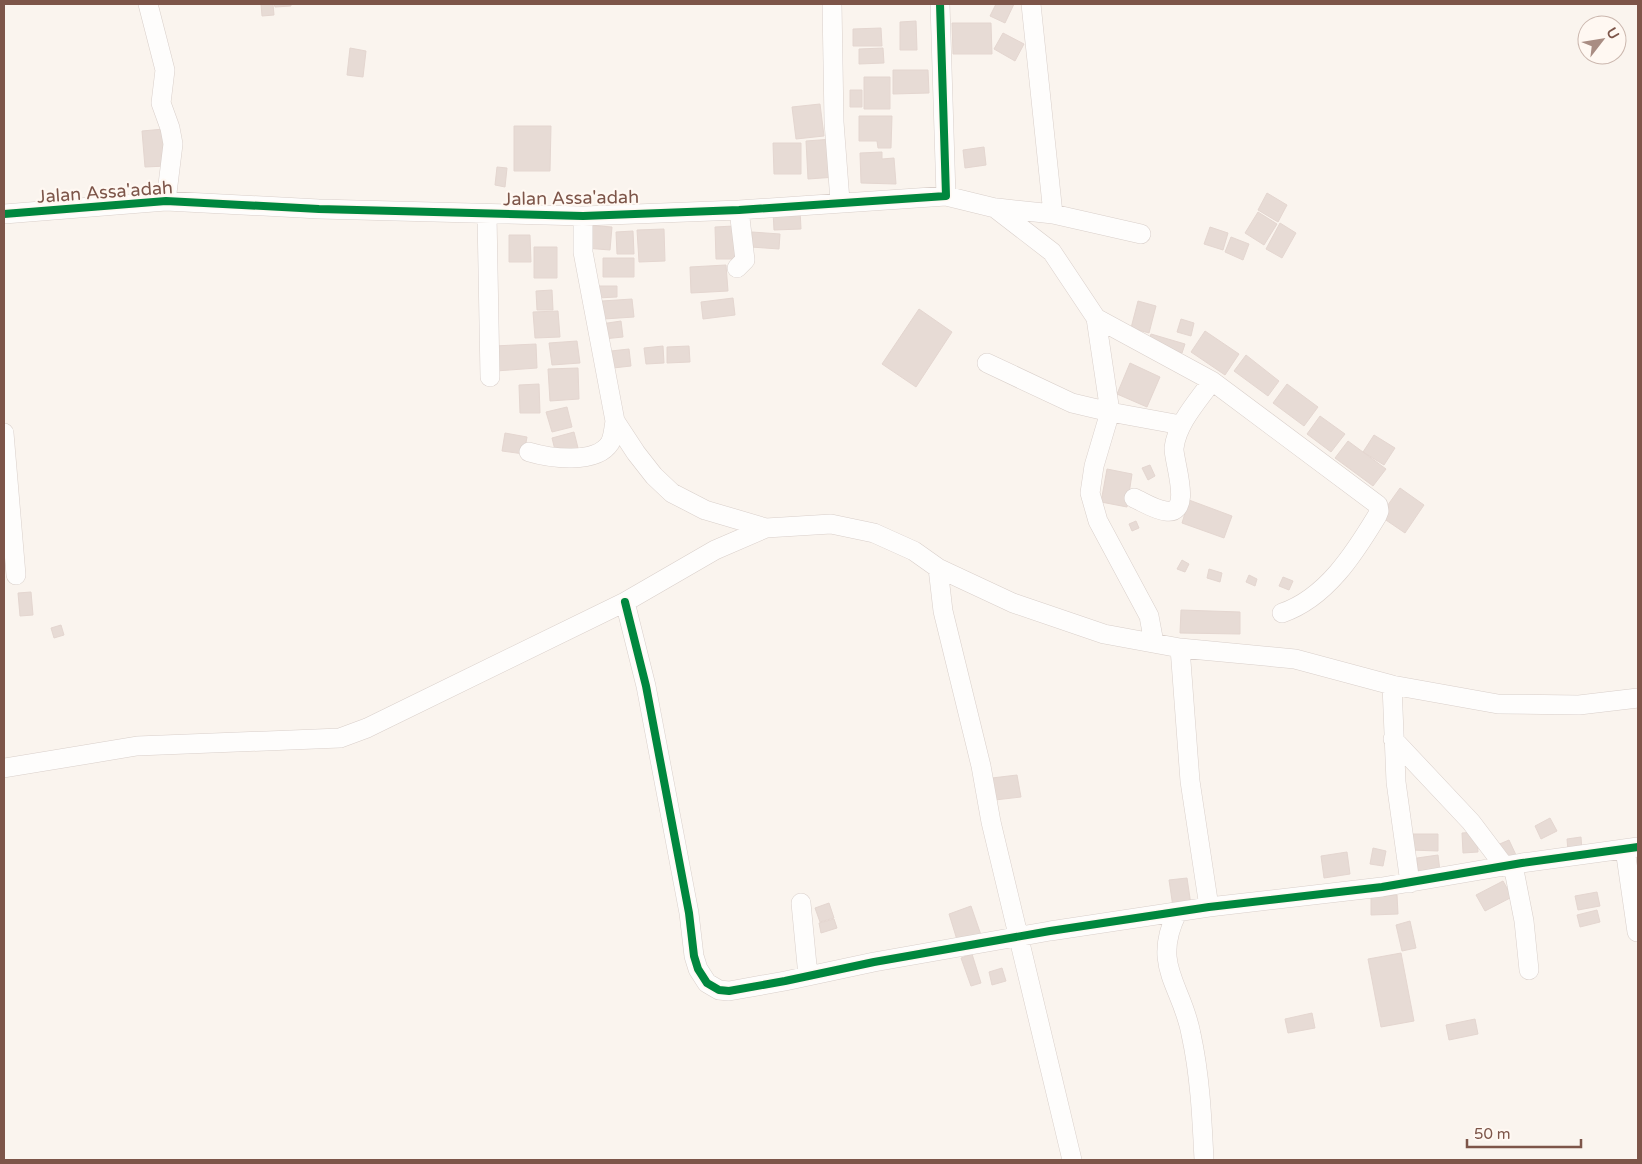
<svg xmlns="http://www.w3.org/2000/svg" width="1642" height="1164" font-family="'Varela Round',sans-serif">
  <style>
    .building { fill: #e7dbd5; stroke: #e4d6d0 }
    .lines { fill: none; stroke-linecap: round; stroke-linejoin: round }
    .minor-casing { stroke: #d9cfca; stroke-width: 20 }
    .minor { stroke: #fefdfc; stroke-width: 19 }
    .cycleway-casing { stroke: #fff8f2; stroke-width: 11 }
    .cycleway { stroke: #00873e; stroke-width: 8 }
    .labels { text-anchor: middle; stroke-width: 4.5; stroke-linejoin: round; paint-order: stroke }
    .street-label { font-size: 18px; fill: #7d5549; stroke: #fff8f2 }
  </style>
  <rect width="100%" height="100%" fill="#faf4ee"/>
  <!-- building -->
  <path class="building" d="M261,4H273L274,15L262,16Z
    M274,4H291V6L275,7Z
    M996,4H1014L1005,23L990,16Z
    M916,21L917,50H900V22Z
    M952,23H991L992,54H953Z
    M881,28L882,46H853V29Z
    M1003,33L1024,44L1015,61L994,49Z
    M350,48L366,51L363,77L347,75Z
    M883,48L884,63L859,64V49Z
    M893,70H928L929,93L893,94Z
    M864,77H890V109H864Z
    M850,90H862V107H850Z
    M820,104L824,136L796,139L792,107Z
    M859,116H892L891,148H878L877,141H859Z
    M514,126H551L550,171H514Z
    M164,129L166,166L145,167L142,131Z
    M833,139L836,177L808,179L806,141Z
    M773,143H801V174H774Z
    M984,147L986,165L965,168L963,150Z
    M882,152V159L894,158L896,184L861,183L860,153Z
    M497,167L507,168L505,187L495,185Z
    M1267,193L1287,205L1278,222L1258,210Z
    M800,210L801,229L774,230L773,211Z
    M1258,212L1277,224L1264,245L1245,233Z
    M1280,223L1296,233L1282,258L1266,249Z
    M587,225L612,227L610,250L585,248Z
    M734,226L735,259H716L715,227Z
    M1210,227L1228,233L1223,250L1204,244Z
    M664,229L665,261L639,262L637,230Z
    M633,231L634,254H617L616,232Z
    M752,232L780,234L779,249L751,247Z
    M509,235H530L531,262H509Z
    M1231,237L1249,244L1243,260L1225,252Z
    M534,247H557V278H534Z
    M603,258H634V277H603Z
    M726,265L728,291L691,293L690,267Z
    M596,286H617V297L597,298Z
    M552,290L553,310H537L536,291Z
    M733,298L735,315L703,319L701,302Z
    M632,299L634,317L604,319L602,301Z
    M1138,301L1156,306L1149,333L1131,328Z
    M919,309L952,332L916,387L882,364Z
    M558,311L560,337L535,338L533,312Z
    M1181,319L1194,323L1191,336L1177,332Z
    M621,321L623,337L603,339L601,324Z
    M1205,331L1239,354L1225,375L1191,352Z
    M1151,334L1185,344L1182,353L1148,343Z
    M577,341L580,363L552,365L549,343Z
    M536,344L537,368L496,371L494,346Z
    M663,346L664,363L646,364L644,348Z
    M689,346L690,362L667,363V347Z
    M629,349L631,366L613,368L611,351Z
    M1246,355L1279,381L1268,396L1234,371Z
    M1130,363L1160,377L1147,407L1117,394Z
    M578,368L579,399L550,401L548,369Z
    M539,384L540,413H520L519,385Z
    M1287,384L1318,407L1304,426L1273,403Z
    M567,407L572,427L552,432L546,412Z
    M1320,416L1345,434L1331,452L1307,434Z
    M574,432L578,448L556,454L552,438Z
    M505,433L527,437L524,454L502,451Z
    M1374,435L1395,448L1384,465L1363,452Z
    M1348,441L1386,469L1373,486L1335,458Z
    M1150,465L1155,476L1148,480L1142,468Z
    M1107,469L1132,474L1127,507L1101,502Z
    M1400,488L1424,505L1405,533L1380,516Z
    M1189,500L1232,516L1224,538L1182,523Z
    M1136,521L1139,528L1132,531L1129,524Z
    M1182,560L1189,564L1185,572L1177,569Z
    M1209,569L1222,573L1220,582L1207,578Z
    M1249,575L1257,579L1255,586L1246,582Z
    M1283,577L1293,581L1289,590L1279,586Z
    M31,592L33,615L20,616L18,593Z
    M1181,610L1240,612V634L1180,633Z
    M61,625L64,635L54,638L51,628Z
    M1017,775L1021,797L995,800L992,778Z
    M1550,818L1557,831L1541,839L1535,826Z
    M1477,832L1478,852L1463,853L1462,833Z
    M1411,834H1438V851L1411,850Z
    M1581,837L1582,850L1568,851L1567,839Z
    M1509,840L1516,855L1502,861L1495,846Z
    M1373,848L1386,851L1383,866L1370,864Z
    M1347,852L1350,874L1324,878L1321,856Z
    M1438,855L1440,871L1418,873L1417,858Z
    M1187,878L1191,905L1173,907L1169,880Z
    M1503,881L1512,897L1485,911L1476,895Z
    M1597,892L1600,906L1578,910L1575,896Z
    M1397,895L1398,914L1371,915V897Z
    M829,903L834,918L820,922L815,908Z
    M971,906L981,935L958,943L949,914Z
    M1597,910L1600,922L1580,927L1577,915Z
    M834,919L837,928L821,933L819,923Z
    M1410,921L1416,948L1402,951L1396,925Z
    M1401,953L1414,1021L1381,1027L1368,959Z
    M972,954L981,983L971,986L961,958Z
    M1002,968L1006,981L992,985L989,972Z
    M1312,1013L1315,1028L1288,1033L1285,1019Z
    M1475,1019L1478,1034L1449,1040L1446,1025Z"/>
  <g class="lines">
    <!-- minor casing -->
    <g class="minor-casing">
      <path id="minor" d="M148,4L165,70L161,103L170,128L173,144L166,201
        M832,4L834,122L840,201
        M1031,4L1053,214
        M946,196L995,208L1052,252L1096,318L1110,412L1181,425
        M997,208L1053,214L1141,234
        M4,214L166,201L319,209L583,216L739,210L946,196L940,4
        M487,215L490,377
        M737,268L745,260L739,210
        M1096,318L1212,381L1378,505L1379,511L1377,516C1354,554 1326,598 1282,613
        M987,363L1072,403L1110,412L1094,466L1090,493L1098,521L1149,616L1154,643
        M615,421L636,453L654,476L672,493L705,510L766,528L831,524L874,533L914,551L938,568L1013,603L1104,634L1180,648L1190,781L1209,907
        M4,433L16,575
        M529,452C549,458 596,465 610,443C613,438 614,427 615,421L583,252V216
        M1134,498C1143,502 1155,510 1166,511C1194,515 1173,460 1174,448C1177,423 1198,401 1212,381
        M938,568L943,611L981,766L991,822L1072,1160
        M625,602L646,686L689,913L694,956L698,969L707,983L719,990L729,991L785,981L874,962L1050,931L1209,907L1382,887L1522,863L1638,847
        M1180,648L1295,659L1392,685L1396,782L1410,883
        M1392,685L1498,704L1579,705L1638,698
        M1393,739L1471,822L1505,867
        M4,768L137,746L340,738L367,728L625,602L715,550L766,528
        M1625,849L1637,932
        M1513,865L1524,921L1529,970
        M801,903L808,976
        M1177,913C1151,966 1182,985 1191,1034C1200,1075 1202,1118 1204,1160"/>
    </g>
    <!-- minor -->
    <use href="#minor" class="minor"/>
    <!-- cycleway casing -->
    <g class="cycleway-casing">
      <path id="cycleway" d="M4,214L166,201L319,209L583,216L739,210L946,196L940,4
        M625,602L646,686L689,913L694,956L698,969L707,983L719,990L729,991L785,981L874,962L1050,931L1209,907L1382,887L1522,863L1638,847"/>
    </g>
    <!-- cycleway -->
    <use href="#cycleway" class="cycleway"/>
  </g>
  <g class="labels">
    <!-- street labels -->
    <g class="street-label">
      <text transform="translate(105 192) rotate(-4)" y="6">Jalan Assa'adah</text>
      <text transform="translate(571 198) rotate(-1)" y="6">Jalan Assa'adah</text>
    </g>
  </g>
  <!-- border -->
  <rect width="1642" height="1164" fill="none" stroke="#7d5549" stroke-width="10"/>
  <!-- north arrow -->
  <g transform="translate(1602 40) rotate(59)"><circle r="24" fill="#fff8f2" stroke="#cbb7ae"/>
  <path d="M0-4L9 19L0 12L-9 19Z" fill="#a98d83"/>
  <text y="-8" font-size="14" font-weight="bold" text-anchor="middle" fill="#7d5549">U</text>
  </g>
  <!-- scale -->
  <path d="M1467 1139v8h114v-8" fill="none" stroke="#7d5549" stroke-width="2.5"/>
  <text x="1474" y="1139" font-size="15" fill="#7d5549" stroke="#fff8f2" stroke-width="4" paint-order="stroke">50 m</text>
</svg>
